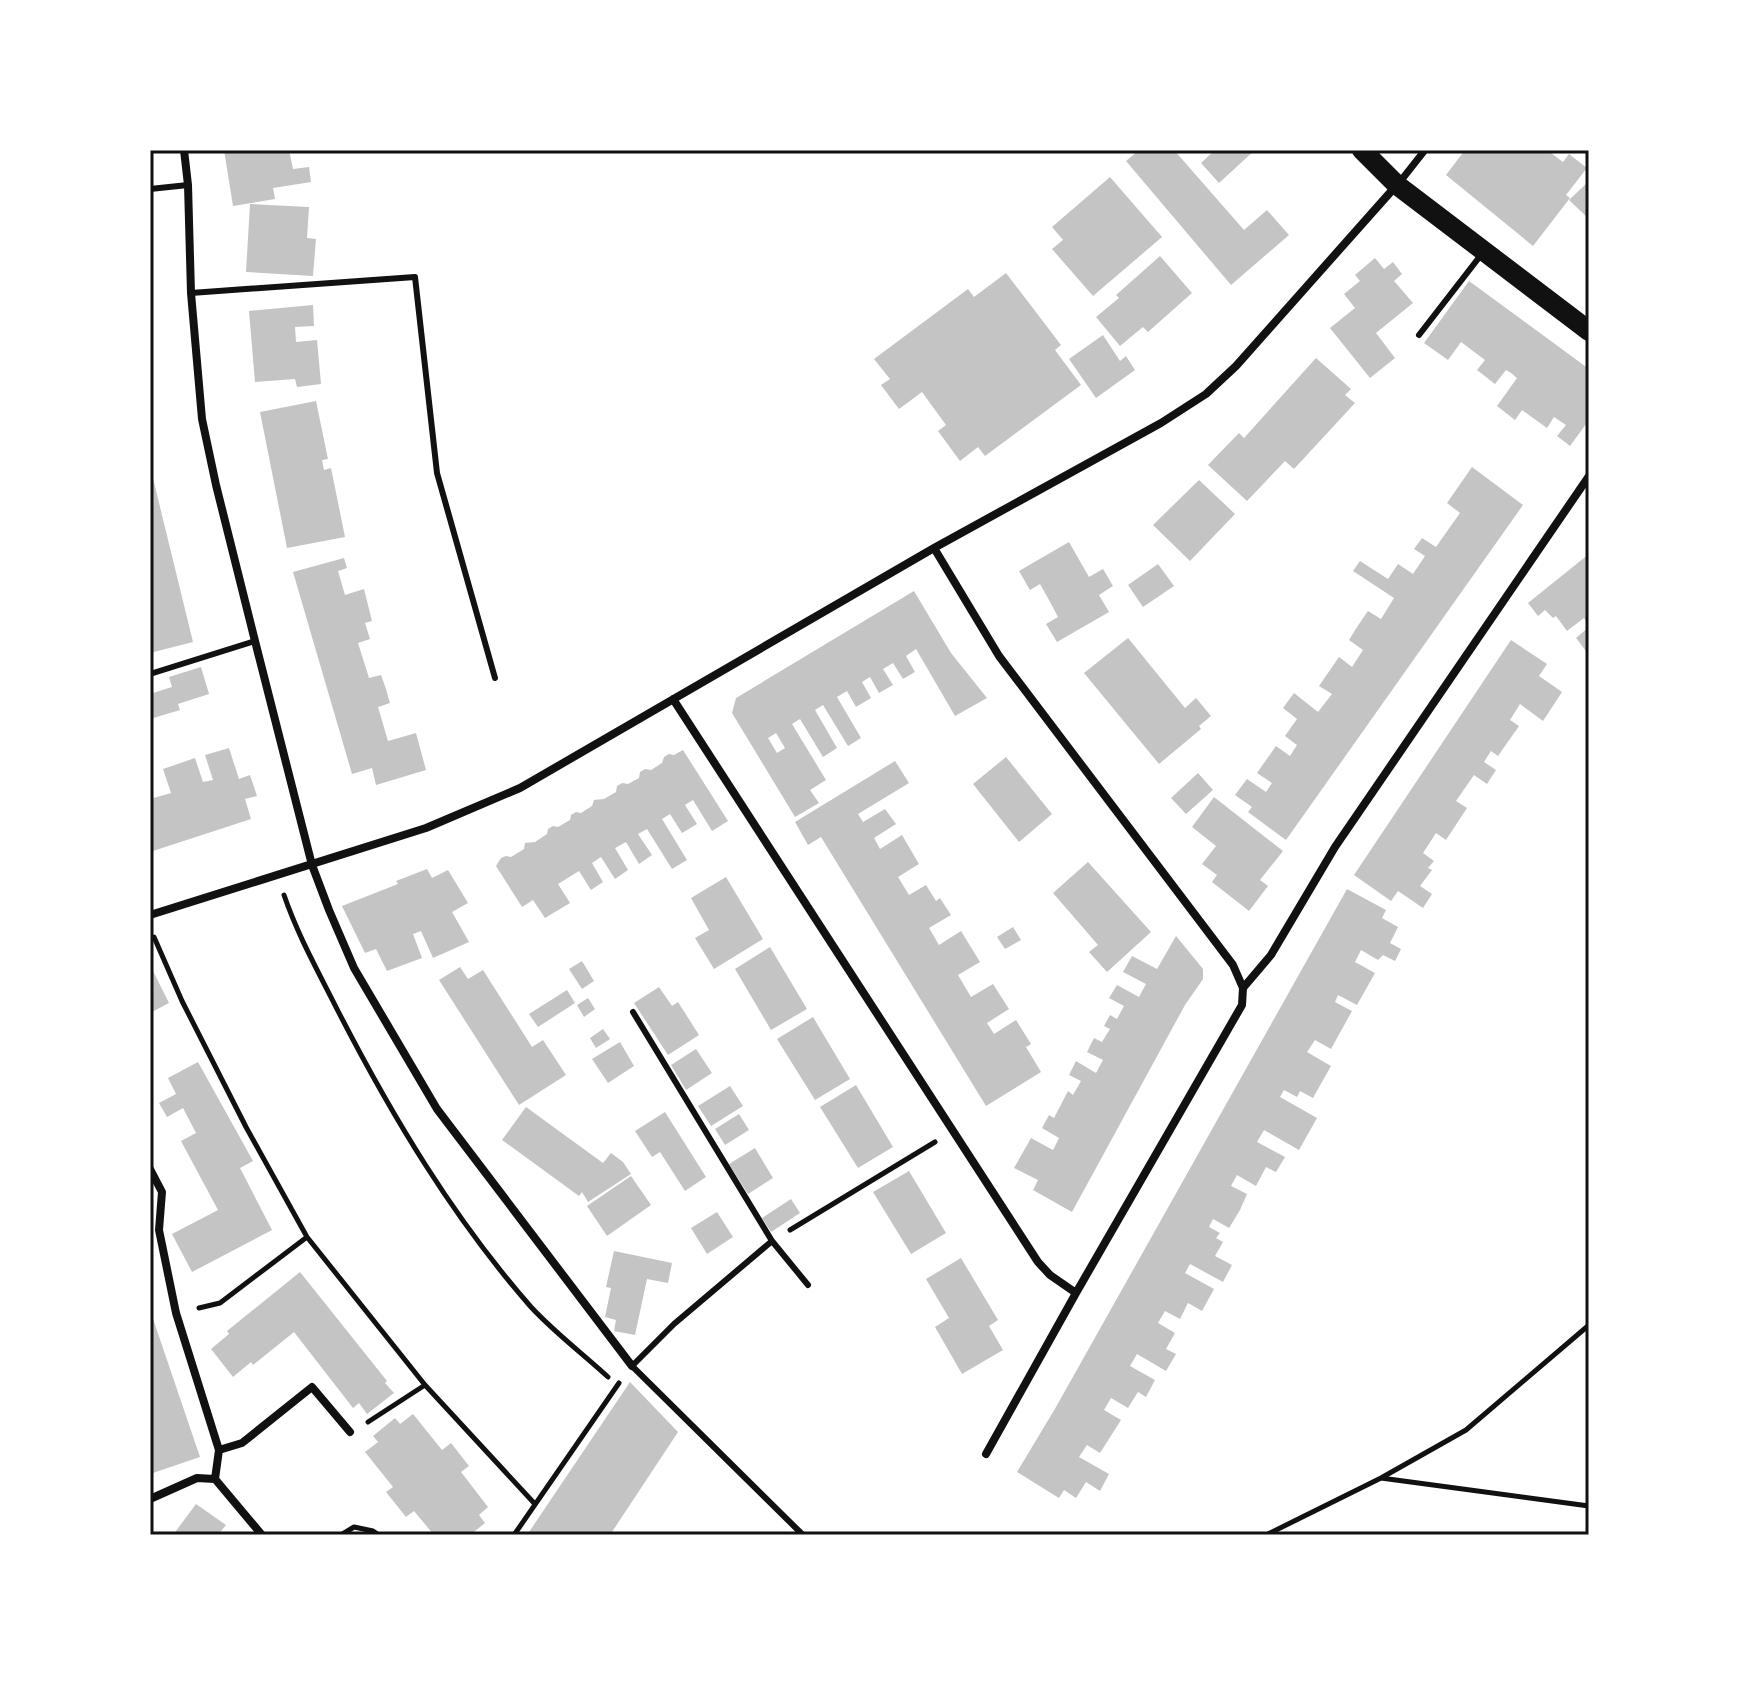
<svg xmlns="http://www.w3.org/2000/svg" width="1739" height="1685" font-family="Literata,serif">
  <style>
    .building { fill: #c4c4c4; fill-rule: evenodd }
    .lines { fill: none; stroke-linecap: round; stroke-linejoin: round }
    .path { stroke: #111; stroke-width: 5 }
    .service { stroke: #111; stroke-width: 6 }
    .pedestrian { stroke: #111; stroke-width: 7 }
    .minor { stroke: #111; stroke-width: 8 }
    .primary { stroke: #111; stroke-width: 20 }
    .neatline { fill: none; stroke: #111; stroke-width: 3 }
  </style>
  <rect width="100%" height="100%" fill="#fff"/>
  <!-- building -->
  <path class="building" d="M224,150H289L293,169L309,167L311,182L273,188L275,199L233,206Z
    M1139,150H1174L1244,230L1267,210L1289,235L1231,285L1126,161Z
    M1215,150H1255L1219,183L1201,163Z
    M1465,150H1547L1563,162L1569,154L1587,168L1566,195L1570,198L1533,246L1446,175Z
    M1110,177L1162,237L1093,296L1052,249L1063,240L1052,227Z
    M1589,181V219L1569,200Z
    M250,204L309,207L307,238L316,239L313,276L246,272Z
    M1160,256L1192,293L1148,332L1143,327L1120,346L1096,317L1119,298L1116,295Z
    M1375,258L1384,269L1393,262L1402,274L1394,281L1413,303L1376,333L1395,358L1370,378L1330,328L1355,308L1344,294L1360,281L1355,275Z
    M1006,273L1061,345L1055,350L1081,385L985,456L978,447L960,461L938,431L946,425L922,392L899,409L881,385L890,379L874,359L968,289L974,297Z
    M1469,281L1589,369V420L1570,446L1557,436L1566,425L1554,417L1547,428L1522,410L1515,420L1497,406L1517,378L1511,373L1506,370L1495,384L1477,370L1485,360L1461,342L1448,360L1424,343Z
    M313,305L314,326L295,327L296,342L317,340L321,384L297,387L295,379L255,382L249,311Z
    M1103,335L1120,361L1126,356L1135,370L1096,398L1069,359Z
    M1316,358L1351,389L1345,395L1355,403L1294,469L1285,461L1247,501L1208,465L1239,433L1244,438Z
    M316,401L328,459L322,460L324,470L331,468L345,537L287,548L260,412Z
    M150,466L193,642L150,653Z
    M1472,467L1523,505L1286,840L1248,812L1252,807L1235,795L1247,779L1266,792L1272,783L1257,773L1276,746L1290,756L1297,745L1285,736L1297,719L1283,708L1294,693L1318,712L1332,694L1319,686L1339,657L1352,667L1363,650L1349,640L1357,627L1368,611L1381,619L1394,598L1353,571L1360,561L1388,579L1398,564L1413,574L1425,556L1414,549L1422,538L1436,547L1460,513L1447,503Z
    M1199,480L1235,514L1190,561L1153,525Z
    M1069,542L1089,577L1103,569L1113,586L1099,595L1109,612L1057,642L1046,624L1058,617L1049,600L1040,584L1030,590L1019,571Z
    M1589,554V625L1584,618L1567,631L1556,616L1553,618L1545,610L1538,616L1528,603Z
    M344,558L347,568L338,571L345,595L364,589L372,621L365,623L370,639L358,643L369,678L381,675L386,689L390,703L378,707L388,741L416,733L426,770L376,785L372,768L352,774L293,572Z
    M1158,564L1174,586L1143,607L1128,585Z
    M914,591L951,653L987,698L955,716L916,649L906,656L915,672L903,679L893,663L883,669L893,685L879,693L870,677L862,682L871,698L856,707L847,691L837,697L861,738L848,746L823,705L815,710L837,748L823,757L800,719L792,724L826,780L810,790L819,803L795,817L732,713L736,698ZM776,733L785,748L777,753L768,738Z
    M1589,627V649L1586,651L1576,638Z
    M1128,638L1185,708L1196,698L1211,716L1199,726L1201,729L1159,764L1084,673Z
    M1511,640L1547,664L1539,676L1562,692L1543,721L1520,704L1510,720L1519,726L1498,756L1491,751L1484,762L1496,770L1487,784L1474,775L1456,801L1467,808L1446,840L1436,833L1423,853L1434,861L1428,868L1432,870L1420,886L1432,894L1423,908L1398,891L1391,901L1354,875Z
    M201,667L209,694L178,704L180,710L150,719V694L172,687L169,677Z
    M229,748L239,779L250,775L257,796L245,799L251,819L150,852V799L171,793L163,769L195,758L203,782L213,780L205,755Z
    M683,750L728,821L712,831L693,800L685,805L697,824L682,833L670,814L662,819L687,860L672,869L647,829L638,834L652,855L639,864L626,842L615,848L628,870L615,879L601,857L592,863L603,882L591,890L579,871L558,884L570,903L545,918L533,900L522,907L496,866L501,858L506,856L511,857L524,849L525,843L535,842L547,834L548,829L553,826L558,827L570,820L571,815L576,812L581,813L592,806L594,800L604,799L616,792L617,786L622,783L628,784L639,778L640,772L645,769L651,770L662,763L664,757L669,754L674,755Z
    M1006,757L1052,814L1019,842L973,784Z
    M895,761L909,783L858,814L863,822L885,809L896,824L874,838L880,849L902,835L919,864L898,877L909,895L926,885L936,901L940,898L951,915L929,928L939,945L961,931L980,962L958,975L971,997L993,984L1009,1009L987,1023L994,1034L1016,1020L1031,1044L1026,1047L1041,1072L986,1106L821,837L808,845L795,822Z
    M1198,773L1213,790L1186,814L1171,798Z
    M1214,797L1283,851L1260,880L1268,886L1249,911L1212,882L1217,875L1202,864L1216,846L1192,827Z
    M1088,862L1151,932L1107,972L1089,952L1098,945L1053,893Z
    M427,869L432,878L448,870L468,903L452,912L469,942L433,958L421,931L413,934L422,958L387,971L376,949L365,953L342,906L398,884L396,881Z
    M726,877L763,939L714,969L695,938L709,930L691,898Z
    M1347,889L1386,910L1382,918L1398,927L1390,943L1401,949L1395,961L1383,955L1378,960L1361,950L1355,962L1375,973L1357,1005L1338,995L1335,1002L1352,1011L1331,1049L1315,1040L1307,1052L1331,1066L1313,1098L1300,1091L1297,1097L1284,1090L1280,1097L1317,1118L1299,1150L1264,1130L1257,1142L1285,1157L1276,1172L1266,1167L1256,1186L1237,1175L1231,1186L1247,1194L1240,1210L1229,1228L1213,1219L1209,1227L1220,1233L1216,1238L1223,1242L1215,1256L1232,1265L1223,1282L1190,1264L1185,1273L1214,1289L1202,1311L1188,1303L1180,1319L1165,1311L1158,1323L1175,1333L1166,1349L1176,1354L1166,1371L1137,1354L1130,1366L1155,1380L1146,1397L1138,1392L1128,1408L1111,1398L1104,1410L1121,1420L1100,1453L1087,1445L1079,1457L1109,1474L1100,1491L1086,1482L1076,1498L1064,1490L1059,1498L1017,1472L1056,1407Z
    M1013,927L1021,940L1005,949L997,937Z
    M1176,936L1203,969V979L1185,1005L1072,1212L1033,1190L1038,1180L1014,1168L1031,1138L1053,1150L1059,1138L1042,1128L1049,1115L1054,1118L1068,1091L1073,1095L1081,1081L1069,1075L1076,1061L1096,1073L1103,1060L1087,1052L1094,1038L1102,1042L1110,1029L1104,1026L1110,1015L1117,1019L1124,1006L1109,998L1117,985L1139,997L1146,984L1123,972L1132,956L1157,969Z
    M770,947L807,1009L771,1030L735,969Z
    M582,961L594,981L582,989L569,969Z
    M150,965L169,1003L150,1013Z
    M460,967L468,979L483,970L532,1047L543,1040L566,1075L519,1105L439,980Z
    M659,987L672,1006L678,1002L699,1035L668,1055L634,1003Z
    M567,990L575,1003L538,1027L529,1014Z
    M588,998L595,1009L584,1017L577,1005Z
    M813,1017L850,1079L815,1100L777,1039Z
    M603,1029L610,1039L596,1048L590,1038Z
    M620,1042L634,1066L608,1083L592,1059Z
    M696,1049L712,1073L686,1090L671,1065Z
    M198,1062L253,1161L240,1168L272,1230L192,1272L172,1234L218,1210L181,1141L196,1133L183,1108L167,1117L159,1103L176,1094L168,1078Z
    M856,1085L893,1147L858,1168L820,1107Z
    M730,1086L743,1106L711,1126L698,1106Z
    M526,1107L603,1163L611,1153L623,1162L631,1174L588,1202L582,1192L579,1196L502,1140Z
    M665,1112L706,1177L685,1191L660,1152L652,1157L635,1131Z
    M739,1114L749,1130L725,1145L715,1129Z
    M755,1148L773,1178L748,1194L729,1164Z
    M909,1171L946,1233L911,1254L873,1192Z
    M631,1176L651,1205L607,1236L587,1206Z
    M791,1199L800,1213L771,1232L762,1218Z
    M717,1212L733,1237L707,1254L691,1228Z
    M614,1251L672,1263L668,1283L647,1279L635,1335L614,1331L616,1320L605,1317L611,1288L606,1287Z
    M961,1258L998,1320L989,1326L1003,1350L962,1374L935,1327L949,1318L926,1279Z
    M300,1272L387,1381L385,1383L394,1393L367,1414L359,1403L353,1408L294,1332L253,1365L251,1362L233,1377L211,1349L229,1334L227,1331Z
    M150,1310L200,1457L150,1474Z
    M630,1382L678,1432L610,1535H527Z
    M413,1414L442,1450L451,1443L469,1466L461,1472L488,1507L479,1515L485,1523L470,1535H434L414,1511L406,1517L386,1492L393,1487L365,1452L378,1442L373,1436L395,1418L400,1424Z
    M196,1504L226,1525L218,1535H173Z"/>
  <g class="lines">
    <!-- path -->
    <path class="path" d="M284,895C298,936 319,973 338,1011C392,1116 453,1218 531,1307C554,1332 583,1354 608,1377
      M154,937L182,1001L246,1127L307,1237L425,1385L534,1503
      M790,1230L935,1142
      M199,1308L220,1303L307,1237
      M368,1422L425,1385
      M1381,1478L1589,1506
      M341,1535L354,1527L373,1531L379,1535
      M514,1535L619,1383
      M1266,1535L1381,1478L1466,1430L1589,1325"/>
    <!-- service -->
    <path class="service" d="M150,189L188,185
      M191,293L415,277L437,473L495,678
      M1419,335L1481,255
      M150,674L255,641
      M633,1012L772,1241
      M803,1535L632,1366L674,1324L772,1241L808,1285"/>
    <!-- pedestrian -->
    <path class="pedestrian" d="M1399,183L1425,150"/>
    <!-- minor -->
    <path class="minor" d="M184,150L188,185L191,293L202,419L216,485L255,641L312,865L329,910L354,968L437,1109L632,1366
      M934,548L999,656L1233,965L1243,988
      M673,699L1038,1262L1050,1275L1076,1293
      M150,915L426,828L520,788L934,548L1161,423L1206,394L1236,366L1395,187
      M150,1169L162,1192L159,1230L176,1313L219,1450L215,1479L197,1478L150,1499
      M219,1450L242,1443L312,1387L350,1432
      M986,1454L1076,1293L1242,1005L1243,988L1271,955L1335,847L1589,476
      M215,1479L262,1535"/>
    <!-- primary -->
    <path class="primary" d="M1362,150L1397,185L1589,331"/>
  </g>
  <!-- border -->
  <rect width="1739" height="1685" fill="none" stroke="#ffffff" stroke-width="304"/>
  <rect x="152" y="152" width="1435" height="1381" class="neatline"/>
</svg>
